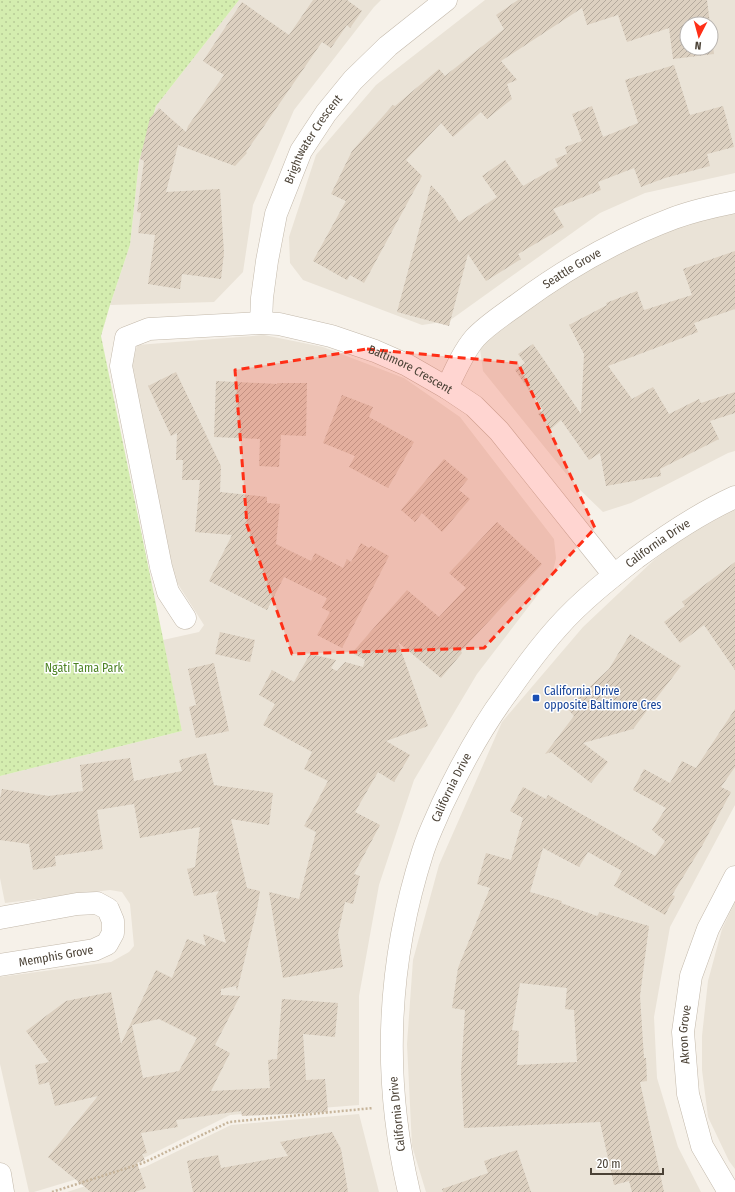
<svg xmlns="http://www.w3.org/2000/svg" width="735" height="1192" font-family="'Fira Sans Condensed',sans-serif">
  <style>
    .residential { fill: #eae3d7; fill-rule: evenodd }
    .park { fill: url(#park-dots) }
    .building { fill: url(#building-hatch); fill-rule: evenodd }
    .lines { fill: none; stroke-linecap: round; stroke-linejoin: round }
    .minor-casing { stroke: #c3b9ab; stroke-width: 23 }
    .path { stroke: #c6b49a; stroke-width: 2.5; stroke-dasharray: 2 2; stroke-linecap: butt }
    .minor { stroke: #fff; stroke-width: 22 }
    .marked { fill: #ff2f17; fill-opacity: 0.2; stroke: #ff2f17; stroke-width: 3; stroke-dasharray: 8 5; stroke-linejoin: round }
    .transit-dot { fill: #1a4fb4; stroke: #fff; stroke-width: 1.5 }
    .labels { text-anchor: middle; stroke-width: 3; stroke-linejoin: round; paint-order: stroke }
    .street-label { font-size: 12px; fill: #4b4236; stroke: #fff }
    .park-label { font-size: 12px; fill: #4c8323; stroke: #fff }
    .transit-label { font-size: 12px; fill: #164399; stroke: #fff; text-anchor: start }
  </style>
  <defs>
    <pattern id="park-dots" width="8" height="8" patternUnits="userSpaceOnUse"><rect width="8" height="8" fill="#d4edaf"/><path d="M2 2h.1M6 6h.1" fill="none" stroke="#b8cc97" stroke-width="1.8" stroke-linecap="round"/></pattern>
    <pattern id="building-hatch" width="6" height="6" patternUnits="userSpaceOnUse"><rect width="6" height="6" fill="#dcd0c0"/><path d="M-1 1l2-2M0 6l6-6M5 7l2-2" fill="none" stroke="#b4aa9d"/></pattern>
  </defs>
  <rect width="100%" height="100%" fill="#f6f1e9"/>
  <!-- residential -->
  <path class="residential" d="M239,0H381L374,7L294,110L253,205L243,272L214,302L110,305L130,245L139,161L156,106Z
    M485,0H735V173L645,193L600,213L449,321L422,325L303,280L290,263L289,237L316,155L376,85ZM687,24H711V48H687Z
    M735,210V451L728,453L631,503L603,512L576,486L483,371L480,349L488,340L598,258L655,229Z
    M264,335L323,347L404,378L460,417L554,539L556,558L552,576L477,674L414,780L379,885L359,996V1105L230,1115L140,1160L34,1192H29L0,1064V977L111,962L129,952L134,946L130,904L122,892L110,890L5,903L0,878V776L182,731L163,640L199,632L204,625L174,578L132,365L137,345Z
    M735,507V805L670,927L654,1017L657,1078L678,1147L701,1192H426L412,1146L407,1044L413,960L439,865L502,722L583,627L655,559L712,516Z
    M735,902V1169L729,1161L708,1117L702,1070V1036L708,981L722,929Z
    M359,1114L379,1192H67L145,1167L231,1125Z"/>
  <!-- park -->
  <path class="park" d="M0,0H239L156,106L139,161L130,245L110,305L101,336L182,731L0,776Z"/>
  <!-- building -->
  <path class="building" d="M313,0H347L362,11L350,28L347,25L331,48L322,42L246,152L247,153L235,166L178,145L166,192L220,189L224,253L221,279L182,274L180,289L148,284L155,235L138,233L141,213L137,212L144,161L140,159L150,118L159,108L186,132L188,126L224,75L203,61L242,2L289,35Z
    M518,0H707L710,24H687V48H711V28L714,54L673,59L669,28L627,42L618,15L587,25L582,8L501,61L517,80L507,84L512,99L487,119L481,112L453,137L441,123L406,160L422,176L364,283L350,275L347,280L313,261L346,201L331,194L352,151L393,105L395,106L439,69L445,76L504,29L496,15Z
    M674,65L690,115L723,106L734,147L707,154L710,166L665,178L641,187L634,168L598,182L601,190L553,209L564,227L518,254L521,259L486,281L468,254L449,326L397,312L431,185L444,199L459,222L497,197L482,176L505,160L523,186L558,166L555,159L567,154L565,147L582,141L572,114L592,106L603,137L638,123L625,80Z
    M735,251V309L694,323L698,332L608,366L632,399L653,387L669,414L699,399L701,403L735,392V413L710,421L719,439L660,469L661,476L606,486L600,453L589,460L561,420L551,429L538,414L543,410L515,370L525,363L518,354L533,344L581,414L584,354L569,325L607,305L606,303L637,291L644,310L692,295L683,269Z
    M176,372L221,466L220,492L267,497V503L280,504L276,544L311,561L315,553L343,568L347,559L351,562L361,543L369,548L371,546L389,556L342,648L317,635L330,612L322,608L327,598L284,577L267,610L209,581L232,535L195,532L200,480H182L183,460H176L177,433L171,436L148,386Z
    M216,381L277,384V383H307L306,436L281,435L279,467L259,466L260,439L214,437Z
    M342,395L373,407L369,417L414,442L388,488L349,467L355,456L323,443Z
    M444,459L468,479L459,490L470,499L442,532L422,513L415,522L401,510Z
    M497,522L542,564L461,651L462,653L441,678L398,642L428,726L386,741L410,755L394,782L378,772L355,812L380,825L354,874L360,876L353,904L345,902L338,934L343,967L283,978L269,892L299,899L316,832L304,826L328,781L304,769L312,752L263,725L275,704L259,695L272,670L294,682L310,654L336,660L331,668L337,671L345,662L363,667L365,660L352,653L407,590L439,617L466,588L449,573Z
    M735,562V670L704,625L680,643L664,622L685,606L682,602Z
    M220,632L255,640L250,662L215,654Z
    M630,634L681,666L633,729L583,743L608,762L591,783L551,752L545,754L574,716L567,708L609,669Z
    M214,663L229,731L196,738L189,707L196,705L188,669Z
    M735,709V767L721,787L731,792L702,846L672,895L675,896L665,915L614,886L622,871L588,852L579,867L543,848L530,892L562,901L561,903L597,916L600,912L649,926L640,996L644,1058H646L647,1081L640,1082L664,1192H632L629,1181L614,1185L600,1122L464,1128L461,1072L465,1010L452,1008L458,968L490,888L477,884L486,853L511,860L523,818L510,811L523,787L546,799L548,795L655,856L665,841L652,830L666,808L633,790L644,769L670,783L682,761L696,768ZM520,983L567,988L565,1009L574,1010L577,1062L517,1065L519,1031L512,1030Z
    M206,753L214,785L273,793L269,825L231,819L247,888L260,891L257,909L237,991L236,986L221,989V995L240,996L215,1045L230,1053L211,1091L270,1088L268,1060L277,1059L282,999L338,1003L335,1037L303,1034L306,1080L325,1079L328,1112L242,1116L241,1111L176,1120L178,1127L141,1133L147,1153L142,1154L145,1160L137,1163L146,1188L135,1192H91L48,1157L98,1096L55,1106L49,1082L39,1085L35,1065L49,1062L26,1031L66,1001L111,992L121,1044L156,970L172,978L187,939L206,946L203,934L226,943L216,896L219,891L194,896L187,869L195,867L200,827L140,838L134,804L97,810L103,849L55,856L56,866L33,870L29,844L0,840V799L2,789L49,796L83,791L80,765L130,758L134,781L182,771L179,760ZM159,1019L197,1038L179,1071L143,1078L132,1025Z
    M332,1132L341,1149L348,1192H193L187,1161L218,1155L221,1168L288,1156L280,1142Z
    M517,1150L531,1192H443L442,1189L488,1173L484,1161Z"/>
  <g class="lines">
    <!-- minor casing -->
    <g class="minor-casing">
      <g id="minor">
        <path id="s1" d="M261,323L262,298L267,261L276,214L301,151L326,113L353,80L388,46L446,0"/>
        <path id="s2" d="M447,388C455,371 463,352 475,338C487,325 503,315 518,304C565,269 618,239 674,218C693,211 715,206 735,202"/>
        <path id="s3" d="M185,618L168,592L161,567L121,366L126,338L149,329L261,323L279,324L331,336L375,351L407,365L447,388L474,406L499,431L614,575"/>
        <path d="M0,918L77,904L97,903L108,909L113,921V933L107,944L94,950L0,965"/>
        <path d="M0,1174L3,1192"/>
        <path id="s4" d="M409,1192C382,1077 387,963 423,851C428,835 436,819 442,805C461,765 481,728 507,693C523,670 539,648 558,627C581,601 609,579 636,558C667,535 700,513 735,497"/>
        <path id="s5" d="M729,1192L702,1146L688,1094L683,1032L691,976L708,929L735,877"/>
      </g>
    </g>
    <!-- path -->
    <path class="path" d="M52,1192L143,1163L229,1122L373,1108"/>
    <!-- minor -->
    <use href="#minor" class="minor"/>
  </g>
  <!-- marked area -->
  <path class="marked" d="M367,349L518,363L595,528L484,648L292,654L247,525L235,370Z"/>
  <!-- markers -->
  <rect class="transit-dot" x="532" y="694" width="8" height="8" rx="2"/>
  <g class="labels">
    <!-- street labels -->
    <g class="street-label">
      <text dy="4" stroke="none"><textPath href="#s1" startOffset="194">Brightwater Crescent</textPath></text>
      <text dy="4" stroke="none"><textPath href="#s2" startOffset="177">Seattle Grove</textPath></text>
      <text dy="4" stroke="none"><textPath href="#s3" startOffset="585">Baltimore Crescent</textPath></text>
      <text dy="4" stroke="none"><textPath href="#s4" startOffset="739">California Drive</textPath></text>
      <text dy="4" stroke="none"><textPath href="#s4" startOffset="415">California Drive</textPath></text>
      <text transform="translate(56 956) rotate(-10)" y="4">Memphis Grove</text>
      <text dy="4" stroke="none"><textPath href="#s5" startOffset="167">Akron Grove</textPath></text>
      <text transform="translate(397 1114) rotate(-96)" y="4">California Drive</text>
    </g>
    <!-- park labels -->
    <g class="park-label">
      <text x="84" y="672">Ngāti Tama Park</text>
    </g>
    <!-- transit labels -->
    <g class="transit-label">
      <text x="544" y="695">California Drive<tspan x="544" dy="14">opposite Baltimore Cres</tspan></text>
    </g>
  </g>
  <!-- north arrow -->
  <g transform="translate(699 36) rotate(186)"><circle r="19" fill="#ffffff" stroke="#b7b3af"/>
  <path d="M0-3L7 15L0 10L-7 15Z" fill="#ff2f17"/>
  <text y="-6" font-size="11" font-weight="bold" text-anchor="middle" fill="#4b4236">N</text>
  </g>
  <!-- scale -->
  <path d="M591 1168v6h72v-6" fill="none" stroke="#4b4236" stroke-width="2"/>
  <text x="597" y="1168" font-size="12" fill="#4b4236" stroke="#ffffff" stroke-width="3" paint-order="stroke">20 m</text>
</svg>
